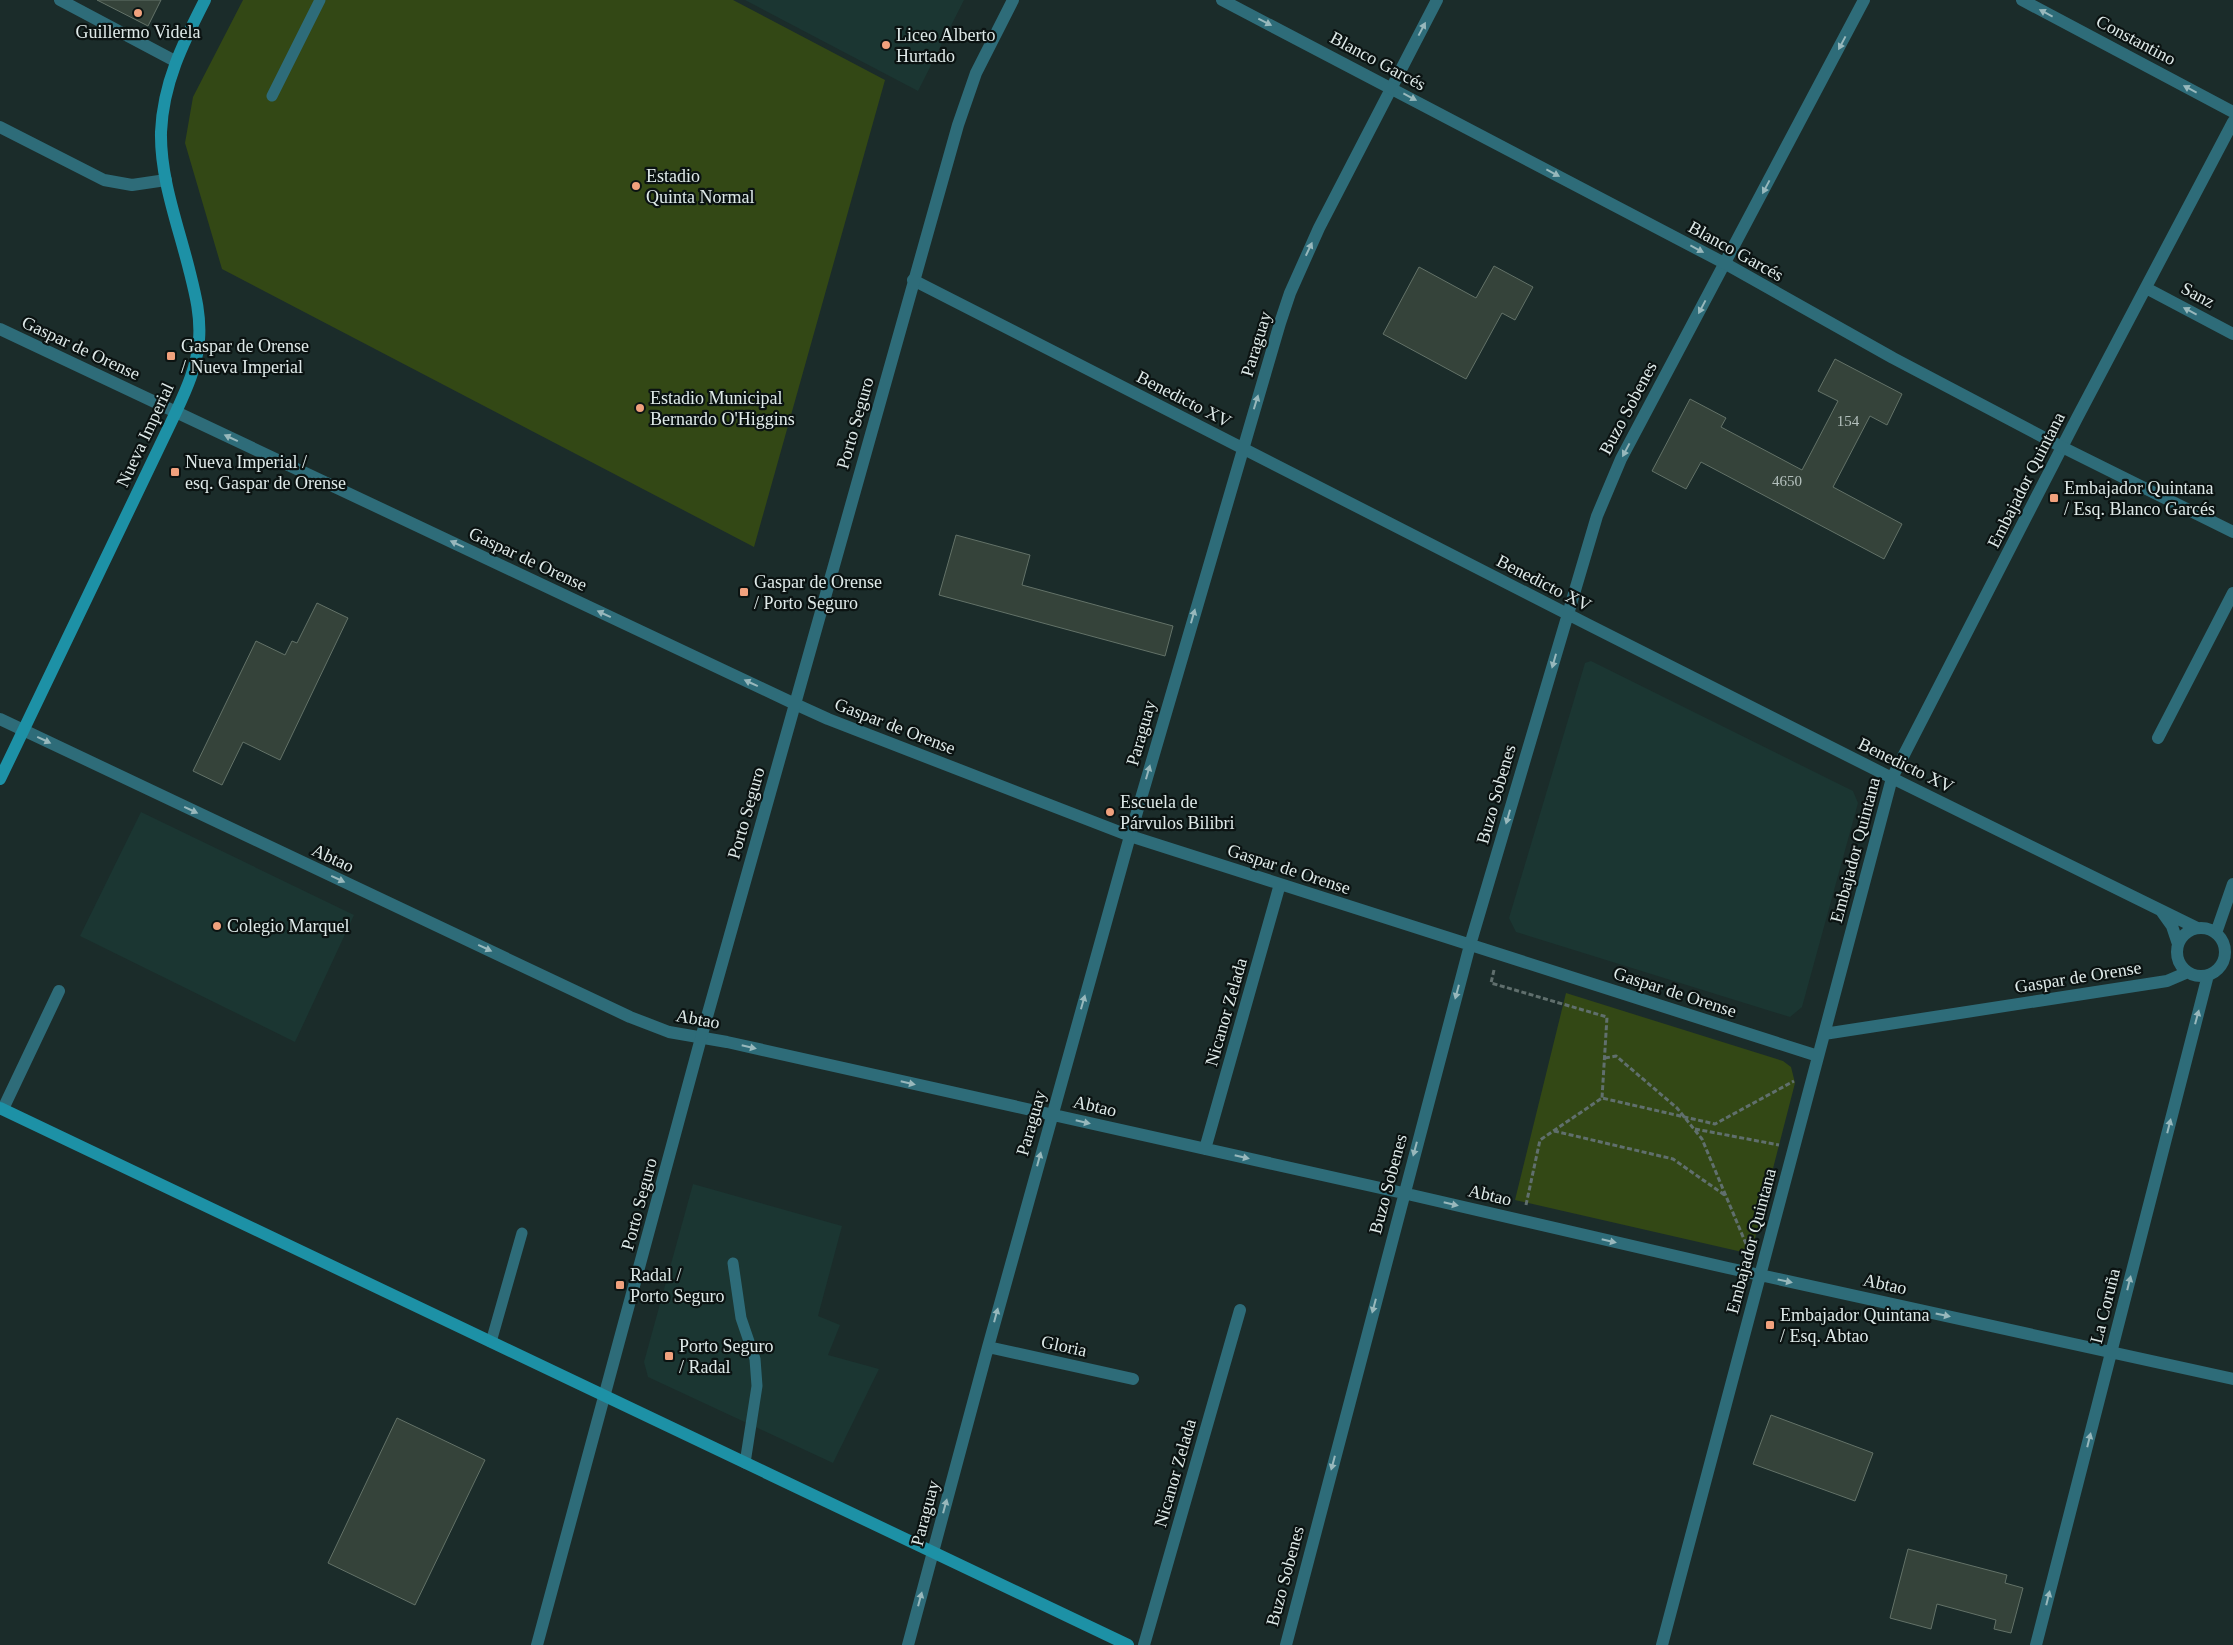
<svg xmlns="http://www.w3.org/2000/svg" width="2233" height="1645" font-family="Georgia,serif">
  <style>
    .built { fill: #1b3632 }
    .green { fill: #334815 }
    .building { fill: #35433a; stroke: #637268 }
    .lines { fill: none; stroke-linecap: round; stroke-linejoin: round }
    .path { stroke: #606f6d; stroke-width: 3; stroke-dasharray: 5 2.5; stroke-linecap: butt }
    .service { stroke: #2e6c79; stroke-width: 11 }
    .minor { stroke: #2e6c79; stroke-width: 12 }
    .tertiary { stroke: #2e6c79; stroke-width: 12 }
    .secondary { stroke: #1d91a6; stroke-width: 12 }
    .oneway { fill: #98b8bc }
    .poi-dot { fill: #f1a17d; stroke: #0b1312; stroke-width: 2 }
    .labels { text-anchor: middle; stroke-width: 4.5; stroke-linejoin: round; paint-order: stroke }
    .number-label { font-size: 15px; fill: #b4c0bd }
    .poi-label { font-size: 18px; fill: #dfeae9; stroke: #0b1312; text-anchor: start }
    .street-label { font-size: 18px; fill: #dfeae9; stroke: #0b1312 }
  </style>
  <rect width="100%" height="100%" fill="#1b2c2a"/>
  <!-- built -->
  <path class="built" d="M745,0H964L918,91Z
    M1591,661L1853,791L1858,803L1802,1007L1790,1017L1516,932L1509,918L1585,663Z
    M141,812L354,915L295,1042L80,936Z
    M693,1184L842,1226L818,1316L840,1325L828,1355L879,1369L833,1463L648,1377L644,1362Z"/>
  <!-- green -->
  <path class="green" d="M243,0H733L885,80L754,547L222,269L185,143L193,97Z
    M1566,993L1783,1061L1791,1067L1795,1083L1751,1254L1515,1200Z"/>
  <!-- building -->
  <path class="building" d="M97,0H161L148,26Z
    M1494,266L1533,287L1515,320L1502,313L1466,379L1383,334L1419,267L1476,298Z
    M1835,359L1902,394L1887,425L1870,416L1833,487L1902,524L1884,559L1701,462L1686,489L1652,471L1690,399L1726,418L1721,427L1802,470L1838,401L1818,391Z
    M956,535L1030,555L1022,585L1173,626L1165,656L939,595Z
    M317,603L348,618L280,760L243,742L222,785L193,771L256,641L285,655L292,641L297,643Z
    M1771,1415L1873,1453L1855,1501L1753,1464Z
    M397,1418L485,1460L415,1605L328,1563Z
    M1908,1549L2007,1575L2005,1583L2023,1588L2011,1633L1994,1629L1996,1620L1937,1604L1931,1629L1890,1618Z"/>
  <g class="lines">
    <!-- path -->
    <path class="path" d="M1494,970L1491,983L1607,1017L1602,1098
      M1605,1058L1616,1056L1677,1108L1702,1139L1749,1251
      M1695,1129L1779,1145
      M1554,1131L1673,1159L1726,1196
      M1526,1205L1540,1140L1602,1098L1715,1124L1794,1081"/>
    <!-- service -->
    <path class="service" d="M272,96L320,0
      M733,1263L741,1318L755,1359L757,1386L745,1463
      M491,1342L522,1233"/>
    <!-- minor -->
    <path class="minor" d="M60,0L175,61
      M0,127L104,180L132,185L166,180
      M913,280L1587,624L1892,778L2197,928
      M2146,288L2233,334
      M795,704L828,719L1130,836L1818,1056
      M0,719L630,1017L669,1032L727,1042L1403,1193L1728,1268L2233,1379
      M2158,738L2233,593
      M2162,912L2172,926L2178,944
      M2177 952a24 24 0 1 1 48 0a24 24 0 1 1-48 0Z
      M2216,933L2233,884
      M1824,1034L2167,981L2188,972
      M3,1109L59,991
      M1205,1149L1280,884
      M988,1347L1133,1379
      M908,1645L988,1347L1130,836L1280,323L1290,293L1319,228L1437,0
      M1144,1645L1240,1310
      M1286,1645L1470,945L1597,516L1621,459L1864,0
      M1662,1645L1892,778L2077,418L2233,122
      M2036,1645L2208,975"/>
    <!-- tertiary -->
    <path class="tertiary" d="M1222,0L1726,264L1893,358L2062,447L2233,532
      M2022,0L2233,112
      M0,329L795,704
      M537,1645L701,1038L958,125L976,73L1013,0"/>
    <!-- secondary -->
    <path class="secondary" d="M0,779L176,412C187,388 197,366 199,340C201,315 195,293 189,269C178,225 160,178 161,132C163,83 183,43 205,0
      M0,1108L1128,1645"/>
  </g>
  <!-- one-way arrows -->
  <defs><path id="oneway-solid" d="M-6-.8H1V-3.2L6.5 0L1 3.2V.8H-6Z" transform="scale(1.25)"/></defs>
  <g class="oneway">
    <use href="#oneway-solid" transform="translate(2046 13) rotate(-152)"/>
    <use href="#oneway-solid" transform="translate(1265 22) rotate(27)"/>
    <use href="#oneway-solid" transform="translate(1422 29) rotate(-62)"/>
    <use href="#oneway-solid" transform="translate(1842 43) rotate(118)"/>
    <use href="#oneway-solid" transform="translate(2190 89) rotate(-152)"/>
    <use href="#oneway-solid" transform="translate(1410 97) rotate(28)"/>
    <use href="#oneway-solid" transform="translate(1553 173) rotate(28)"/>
    <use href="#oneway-solid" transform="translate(1766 187) rotate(118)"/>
    <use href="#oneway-solid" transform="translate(1309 249) rotate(-65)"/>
    <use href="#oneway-solid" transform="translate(1697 249) rotate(28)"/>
    <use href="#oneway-solid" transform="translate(1702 307) rotate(118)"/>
    <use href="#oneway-solid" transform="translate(2190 311) rotate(-152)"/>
    <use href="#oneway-solid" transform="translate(1256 402) rotate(-73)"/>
    <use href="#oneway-solid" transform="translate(231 438) rotate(-155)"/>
    <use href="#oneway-solid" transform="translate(1626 450) rotate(118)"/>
    <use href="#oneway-solid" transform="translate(457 544) rotate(-155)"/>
    <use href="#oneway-solid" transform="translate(604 614) rotate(-155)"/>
    <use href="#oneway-solid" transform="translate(1193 616) rotate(-74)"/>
    <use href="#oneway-solid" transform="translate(1554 661) rotate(106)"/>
    <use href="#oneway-solid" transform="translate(751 683) rotate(-155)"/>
    <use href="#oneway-solid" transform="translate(44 740) rotate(25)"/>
    <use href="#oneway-solid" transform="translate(1148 772) rotate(-74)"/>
    <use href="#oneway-solid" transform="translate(191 810) rotate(25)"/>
    <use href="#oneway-solid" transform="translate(1508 817) rotate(106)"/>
    <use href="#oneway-solid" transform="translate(338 879) rotate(25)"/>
    <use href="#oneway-solid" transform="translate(485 948) rotate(25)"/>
    <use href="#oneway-solid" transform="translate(1457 992) rotate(105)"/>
    <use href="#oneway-solid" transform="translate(1083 1002) rotate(-74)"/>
    <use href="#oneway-solid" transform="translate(2197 1017) rotate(-75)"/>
    <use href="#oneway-solid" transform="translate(749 1047) rotate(13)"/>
    <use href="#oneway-solid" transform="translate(908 1083) rotate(13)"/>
    <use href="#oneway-solid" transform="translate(1083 1122) rotate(13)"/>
    <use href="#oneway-solid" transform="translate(2169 1126) rotate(-76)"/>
    <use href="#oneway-solid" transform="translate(1415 1149) rotate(105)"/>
    <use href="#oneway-solid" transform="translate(1242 1157) rotate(13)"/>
    <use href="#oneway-solid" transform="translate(1039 1159) rotate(-75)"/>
    <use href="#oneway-solid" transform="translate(1451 1204) rotate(13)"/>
    <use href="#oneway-solid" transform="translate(1609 1241) rotate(13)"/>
    <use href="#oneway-solid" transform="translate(1785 1281) rotate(12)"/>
    <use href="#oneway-solid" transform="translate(2129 1283) rotate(-76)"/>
    <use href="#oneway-solid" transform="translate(1374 1306) rotate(105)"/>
    <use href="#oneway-solid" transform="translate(996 1315) rotate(-75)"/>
    <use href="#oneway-solid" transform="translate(1943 1315) rotate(12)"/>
    <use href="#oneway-solid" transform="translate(2089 1440) rotate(-76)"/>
    <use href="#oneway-solid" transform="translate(1333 1463) rotate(105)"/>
    <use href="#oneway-solid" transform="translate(945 1506) rotate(-75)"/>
    <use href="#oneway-solid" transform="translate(2048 1598) rotate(-76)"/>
    <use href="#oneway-solid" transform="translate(920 1599) rotate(-75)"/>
  </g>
  <!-- markers -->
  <g class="poi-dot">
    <circle cx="138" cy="13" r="5"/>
    <circle cx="886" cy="45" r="5"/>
    <circle cx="636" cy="186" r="5"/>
    <rect x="166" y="351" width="10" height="10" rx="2.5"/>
    <circle cx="640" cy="408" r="5"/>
    <rect x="170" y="467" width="10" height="10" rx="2.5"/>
    <rect x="2049" y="493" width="10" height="10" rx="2.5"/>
    <rect x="739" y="587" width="10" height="10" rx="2.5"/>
    <circle cx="1110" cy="812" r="5"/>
    <circle cx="217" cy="926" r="5"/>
    <rect x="615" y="1280" width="10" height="10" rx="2.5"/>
    <rect x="1765" y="1320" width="10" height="10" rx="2.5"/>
    <rect x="664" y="1351" width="10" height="10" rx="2.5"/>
  </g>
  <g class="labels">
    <!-- number labels -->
    <g class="number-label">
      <text x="1848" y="426">154</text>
      <text x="1787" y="486">4650</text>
    </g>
    <!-- poi labels -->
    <g class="poi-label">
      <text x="138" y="38" text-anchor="middle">Guillermo Videla</text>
      <text x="896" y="41">Liceo Alberto<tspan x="896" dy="21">Hurtado</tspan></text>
      <text x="646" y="182">Estadio<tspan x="646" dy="21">Quinta Normal</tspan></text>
      <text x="181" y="352">Gaspar de Orense<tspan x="181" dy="21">/ Nueva Imperial</tspan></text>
      <text x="650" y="404">Estadio Municipal<tspan x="650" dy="21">Bernardo O'Higgins</tspan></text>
      <text x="185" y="468">Nueva Imperial /<tspan x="185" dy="21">esq. Gaspar de Orense</tspan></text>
      <text x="2064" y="494">Embajador Quintana<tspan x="2064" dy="21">/ Esq. Blanco Garcés</tspan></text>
      <text x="754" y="588">Gaspar de Orense<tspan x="754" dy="21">/ Porto Seguro</tspan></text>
      <text x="1120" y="808">Escuela de<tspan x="1120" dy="21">Párvulos Bilibri</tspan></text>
      <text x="227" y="932">Colegio Marquel</text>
      <text x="630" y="1281">Radal /<tspan x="630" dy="21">Porto Seguro</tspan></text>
      <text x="1780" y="1321">Embajador Quintana<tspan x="1780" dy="21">/ Esq. Abtao</tspan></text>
      <text x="679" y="1352">Porto Seguro<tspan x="679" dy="21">/ Radal</tspan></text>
    </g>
    <!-- street labels -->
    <g class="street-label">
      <text transform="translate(2136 40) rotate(28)" y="6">Constantino</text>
      <text transform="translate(1378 61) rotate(28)" y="6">Blanco Garcés</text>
      <text transform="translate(1736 251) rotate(29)" y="6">Blanco Garcés</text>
      <text transform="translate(2198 295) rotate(28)" y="6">Sanz</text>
      <text transform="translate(1256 344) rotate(-73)" y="6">Paraguay</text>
      <text transform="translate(81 348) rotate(25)" y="6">Gaspar de Orense</text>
      <text transform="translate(1184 399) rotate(27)" y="6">Benedicto XV</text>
      <text transform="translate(1628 408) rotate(-62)" y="6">Buzo Sobenes</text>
      <text transform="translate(855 423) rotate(-74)" y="6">Porto Seguro</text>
      <text transform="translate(145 435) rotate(-65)" y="6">Nueva Imperial</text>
      <text transform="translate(2026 480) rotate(-63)" y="6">Embajador Quintana</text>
      <text transform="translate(528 559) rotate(25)" y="6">Gaspar de Orense</text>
      <text transform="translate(1544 583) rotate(27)" y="6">Benedicto XV</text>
      <text transform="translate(895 726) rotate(21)" y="6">Gaspar de Orense</text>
      <text transform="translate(1141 733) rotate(-74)" y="6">Paraguay</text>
      <text transform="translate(1906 765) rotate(26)" y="6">Benedicto XV</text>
      <text transform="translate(1496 794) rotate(-74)" y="6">Buzo Sobenes</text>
      <text transform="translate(746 813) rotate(-74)" y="6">Porto Seguro</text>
      <text transform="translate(1855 850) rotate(-75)" y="6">Embajador Quintana</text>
      <text transform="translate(333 858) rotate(25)" y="6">Abtao</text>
      <text transform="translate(1289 869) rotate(18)" y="6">Gaspar de Orense</text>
      <text transform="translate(2078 977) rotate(-9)" y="6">Gaspar de Orense</text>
      <text transform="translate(1675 992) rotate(18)" y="6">Gaspar de Orense</text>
      <text transform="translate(1226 1012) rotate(-74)" y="6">Nicanor Zelada</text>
      <text transform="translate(698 1019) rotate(10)" y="6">Abtao</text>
      <text transform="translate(1095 1106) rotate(13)" y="6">Abtao</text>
      <text transform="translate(1031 1123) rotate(-74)" y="6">Paraguay</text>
      <text transform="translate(1388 1184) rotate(-75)" y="6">Buzo Sobenes</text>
      <text transform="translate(1490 1195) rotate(13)" y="6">Abtao</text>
      <text transform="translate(639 1204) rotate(-75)" y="6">Porto Seguro</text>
      <text transform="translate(1751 1241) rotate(-75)" y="6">Embajador Quintana</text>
      <text transform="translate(1885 1284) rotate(12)" y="6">Abtao</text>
      <text transform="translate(2105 1306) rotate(-76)" y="6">La Coruña</text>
      <text transform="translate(1064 1346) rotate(12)" y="6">Gloria</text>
      <text transform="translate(1175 1473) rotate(-74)" y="6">Nicanor Zelada</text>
      <text transform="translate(925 1513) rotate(-75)" y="6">Paraguay</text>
      <text transform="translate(1285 1576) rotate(-75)" y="6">Buzo Sobenes</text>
    </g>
  </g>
</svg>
